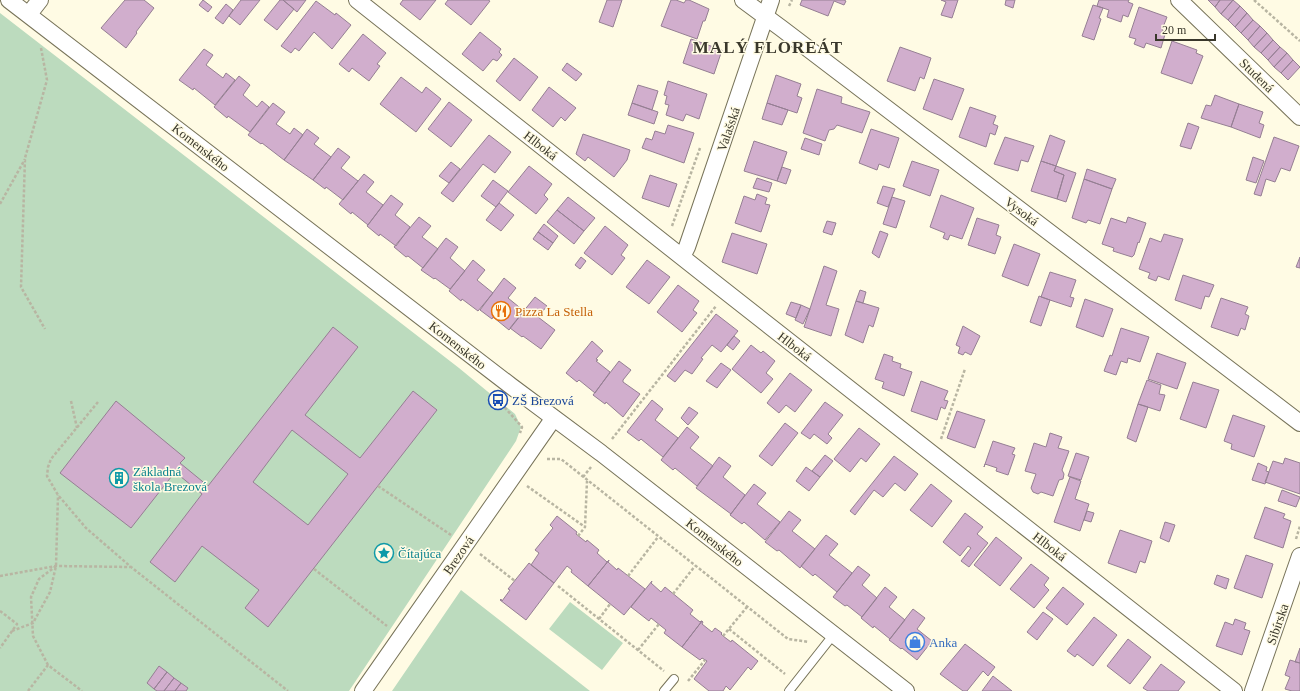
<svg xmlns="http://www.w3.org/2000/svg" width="1300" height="691" font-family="Georgia,serif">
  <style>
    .green { fill: #bcdbbe }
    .building { fill: #d1aecd; stroke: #957f93; fill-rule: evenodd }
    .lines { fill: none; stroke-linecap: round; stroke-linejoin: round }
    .lane-casing { stroke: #777359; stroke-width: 10 }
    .street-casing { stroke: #777359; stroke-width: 18 }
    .path { stroke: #b8b5a2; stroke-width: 2.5; stroke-dasharray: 3 2; stroke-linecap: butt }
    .lane { stroke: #fff; stroke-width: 8 }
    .street { stroke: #fff; stroke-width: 16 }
    .labels { text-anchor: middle; stroke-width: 3; stroke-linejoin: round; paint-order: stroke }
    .street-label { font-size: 13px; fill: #39372b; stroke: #fffbe4 }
    .food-label { font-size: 13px; fill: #c56008; stroke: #fffbe4; text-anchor: start }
    .transit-label { font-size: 13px; fill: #164399; stroke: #fffbe4; text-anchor: start }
    .culture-label { font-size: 13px; fill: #0d838f; stroke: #fffbe4; text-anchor: start }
    .shop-label { font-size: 13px; fill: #366cbe; stroke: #fffbe4; text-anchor: start }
    .district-label { font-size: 17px; font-weight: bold; letter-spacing: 1px; fill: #39372b; stroke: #fffbe4 }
  </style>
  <rect width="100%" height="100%" fill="#fffbe4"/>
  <!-- green -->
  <path class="green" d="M0,13L459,368L515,414L521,427L516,441L349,691H0Z
    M461,590L590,691H392Z
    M570,602L623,643L602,670L549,629Z"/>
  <!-- building -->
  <path class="building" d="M125,0H144L154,8L136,32L137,33L126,48L101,28Z
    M203,0L212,7L208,12L199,5Z
    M241,0H260L240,25L229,16Z
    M280,0H283L294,9L277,30L264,20Z
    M283,0H306L297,12Z
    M403,0H436L420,20L400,4Z
    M448,0H488L490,1L471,25L445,4Z
    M607,0H622L613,27L599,22Z
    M671,0H676L684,3L686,0H689L709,9L705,21H703L697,39L661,26Z
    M802,0H844L846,1L844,5L834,1L828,16L800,5Z
    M941,0H958L952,18L941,15L946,2Z
    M1006,0H1015L1013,8L1005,5Z
    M1099,0H1129L1128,2L1133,4L1128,17L1123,15L1121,22L1107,17L1109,10L1097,6Z
    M1208,0H1220L1215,7Z
    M1220,0H1233L1221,14L1215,7Z
    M1233,0L1240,6L1228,20L1221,14Z
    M316,1L335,15L336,13L351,25L332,49L314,32L299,51L295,48L291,53L281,46Z
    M226,4L233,10L223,24L215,18Z
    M1093,5L1103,8L1099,18L1101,19L1094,40L1082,36Z
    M1240,6L1247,13L1235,27L1228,20Z
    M1139,7L1167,17L1162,30L1166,31L1161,48L1146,43L1144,48L1134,44L1136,39L1129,37Z
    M1247,13L1253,20L1241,33L1235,27Z
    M1253,20L1260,26L1248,40L1241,33Z
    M1260,26L1267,33L1254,47L1248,40Z
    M480,32L501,49L499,52L502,55L497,61L493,59L483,71L462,54Z
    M1267,33L1273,40L1261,53L1254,47Z
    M363,34L386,53L377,64L380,66L369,81L352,68L349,72L339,64Z
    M691,39L722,50L714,74L683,63Z
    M1273,40L1280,47L1268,60L1261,53Z
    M1172,41L1197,50L1196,53L1203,56L1192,84L1161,73Z
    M900,47L931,58L924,79L920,77L915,91L887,81Z
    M1280,47L1287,53L1274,67L1268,60Z
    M204,49L213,55L206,65L223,78L226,73L235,80L215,105L194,88L193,90L179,80Z
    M1287,53L1293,60L1281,73L1274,67Z
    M514,58L538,77L520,101L496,81Z
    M1293,60L1300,67L1288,80L1281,73Z
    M567,63L582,74L576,81L562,70Z
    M776,75L801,84L797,96L802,98L797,113L767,103Z
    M239,76L250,85L243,95L257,107L262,101L269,107L250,132L228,116L227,118L214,107Z
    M401,77L422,93L426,87L441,99L416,132L380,104Z
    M934,79L964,89L952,120L923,109Z
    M668,81L707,94L699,119L686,114L683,121L666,115L669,105L665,104L667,96L664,95Z
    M638,85L658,91L652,110L632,103Z
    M549,87L576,108L565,121L561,117L553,127L532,110Z
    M817,89L842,97L841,103L870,112L862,133L837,125L834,129L829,130L825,141L803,133Z
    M1215,95L1239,104L1231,127L1201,118L1206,105L1211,106Z
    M449,102L472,120L451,147L428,129Z
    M273,103L285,112L276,124L290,134L294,128L303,135L284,160L262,143L261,144L248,135Z
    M632,103L658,112L654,124L628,115Z
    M767,103L788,110L782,125L762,119Z
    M1239,104L1263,112L1259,123L1264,125L1260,138L1231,127Z
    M970,107L996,116L993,124L998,126L995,135L990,133L986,147L959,137Z
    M1188,123L1199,127L1191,149L1180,146Z
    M668,125L694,133L684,163L642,148L646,138L652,140L655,131L665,134Z
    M307,129L319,138L314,144L331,157L313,180L284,160Z
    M871,129L899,138L889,168L879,164L877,170L859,163Z
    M583,134L630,150L627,160L614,177L588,157L585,161L576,154Z
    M489,135L511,152L495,173L483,164L453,202L441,193Z
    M1050,135L1065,141L1056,166L1041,161Z
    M1005,137L1034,146L1028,162L1021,160L1018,171L994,164Z
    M1274,137L1299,146L1290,171L1281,168L1275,182L1266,179L1261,196L1254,194Z
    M805,138L822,144L819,155L801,149Z
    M754,141L787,152L777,181L744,171Z
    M338,148L350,157L341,168L358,181L343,200L326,187L325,189L313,180Z
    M1253,157L1264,161L1256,183L1246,180Z
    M912,161L939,170L930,196L903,186Z
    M1041,161L1056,166L1054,171L1064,175L1057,199L1031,191Z
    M451,162L460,169L449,183L439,176Z
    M529,166L552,184L544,195L548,199L536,214L508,192Z
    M1056,166L1076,173L1066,202L1057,199L1064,175L1054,171Z
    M782,167L791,170L786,184L777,181Z
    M1087,169L1116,179L1112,189L1084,179Z
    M364,174L374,182L366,192L383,205L368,225L352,212L351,214L339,204Z
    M650,175L677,184L669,207L642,198Z
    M757,178L772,183L769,192L753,188Z
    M1084,179L1112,189L1100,224L1088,220L1086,223L1072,218Z
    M493,180L508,191L496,207L481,196Z
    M883,186L895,189L888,207L877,203Z
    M757,194L767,198L765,204L770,205L761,232L735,223L744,196L755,200Z
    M391,195L403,204L395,215L410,227L396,246L380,234L379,236L367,226Z
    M941,195L974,208L962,239L950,235L948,240L943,238L945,233L930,227Z
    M568,197L595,218L584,231L557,210Z
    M892,197L905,201L896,228L883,224Z
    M499,203L514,215L501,231L486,220Z
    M557,210L584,231L574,244L547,222Z
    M419,217L431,226L422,237L438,249L423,268L408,256L406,257L394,247Z
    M1128,217L1146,223L1139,243L1138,242L1134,255L1132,257L1113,251L1114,248L1102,244L1111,218L1126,223Z
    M977,218L999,225L996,235L1001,237L995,254L968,245Z
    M827,221L836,223L832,235L823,232Z
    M544,224L558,236L553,243L538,232Z
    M605,226L628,245L621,255L625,258L612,275L584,253Z
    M880,231L888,234L879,258L872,253Z
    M538,232L553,243L548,250L533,239Z
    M732,233L767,244L757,274L722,262Z
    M1164,234L1183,239L1169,280L1158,276L1156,281L1148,278L1150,273L1139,269L1150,238L1161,242Z
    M446,238L458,247L450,258L465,271L450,289L435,278L434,279L421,270Z
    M1014,244L1040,254L1028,286L1002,276Z
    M581,257L586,261L580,269L575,265Z
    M1300,257V268L1296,267Z
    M473,260L485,270L477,280L493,293L478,311L462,299L461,301L449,291Z
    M647,260L670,277L649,304L626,287Z
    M824,266L837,271L826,305L839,309L831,336L804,327Z
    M1050,272L1076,280L1070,297L1074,298L1071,307L1041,297Z
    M1183,275L1214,285L1209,297L1205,296L1201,309L1175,300Z
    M504,278L516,288L508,298L524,311L509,330L493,317L492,319L480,310Z
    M678,285L699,301L693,310L697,313L682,332L657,312Z
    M860,290L866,292L863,303L856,301Z
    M1039,296L1050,300L1041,326L1030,322Z
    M535,297L547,306L538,317L555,330L541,349L523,336L522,337L510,328Z
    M1221,298L1248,307L1245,314L1249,316L1245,330L1241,328L1238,336L1211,327Z
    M1085,299L1113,309L1103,337L1076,327Z
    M856,301L879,308L873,327L869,325L863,343L845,335Z
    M791,302L801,305L796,318L786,314Z
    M801,305L810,309L803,324L795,320Z
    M716,314L738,331L721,352L712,345L701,358L703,359L692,374L685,370L675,382L667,376Z
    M963,326L980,336L971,355L965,352L963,355L958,353L960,347L956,345Z
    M333,327L358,347L305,415L360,458L413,391L437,410L268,627L245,608L259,590L202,546L175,582L150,562L202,494L175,472L131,528L60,473L116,401L185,458L180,463L208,486ZM292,430L348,474L308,525L253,482Z
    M1121,328L1149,337L1140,362L1128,358L1127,363L1121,361L1116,375L1104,371L1110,355L1112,356Z
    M734,336L740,341L733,350L727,345Z
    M592,341L603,351L596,359L598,360L596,361L610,372L595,393L579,380L577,382L566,373Z
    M751,345L761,353L763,351L775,361L766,373L773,379L761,393L732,369Z
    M1157,353L1186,363L1177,389L1148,379Z
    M884,354L893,357L892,361L901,364L900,368L912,372L904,396L882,388L884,382L875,379Z
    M619,361L631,370L623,380V382L640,394L623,417L606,402L605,404L593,395Z
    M721,363L731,370L717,388L706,381Z
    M790,373L812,390L795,412L786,405L779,413L767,403Z
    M1147,380L1161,385L1159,394L1165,395L1160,411L1138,404Z
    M921,381L948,391L944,400L948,401L945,409L941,407L937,420L911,411Z
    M1193,382L1219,390L1206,428L1180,419Z
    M652,400L663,409L655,420L678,438L663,457L641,439L639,441L627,432Z
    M825,402L843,415L828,434L832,438L827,444L814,434L810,439L801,433Z
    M1138,404L1148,407L1136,442L1127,438Z
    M689,407L698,413L688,425L681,418Z
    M957,411L985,420L975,448L947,438Z
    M1233,415L1265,426L1254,457L1231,449L1232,444L1224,441Z
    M785,423L798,433L772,466L759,456Z
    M687,427L699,437L690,448L713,466L697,486L675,468L673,470L661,460Z
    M859,428L880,444L866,462L861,458L850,472L834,459Z
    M1050,433L1062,437L1058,448L1069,451L1062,470L1064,474L1063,479L1059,480L1053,496L1041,492L1038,494L1033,492L1031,488L1036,474L1025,471L1034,443L1046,447Z
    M993,441L1015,448L1012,454L1015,455L1008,475L996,471L997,468L985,464L984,467Z
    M1076,453L1089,457L1081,480L1068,476Z
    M825,455L833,461L820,477L812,471Z
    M894,456L918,474L905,491L895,483L883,497L874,490L855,515L850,511Z
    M719,457L731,466L723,477L745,495L731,514L696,488Z
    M1285,458L1300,463V494L1265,482L1273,461L1283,464Z
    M1258,463L1267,467L1266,471L1269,472L1265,484L1252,480Z
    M806,467L820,477L809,491L796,481Z
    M1070,477L1081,481L1075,499L1089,504L1080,531L1054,522Z
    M754,484L766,493L757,504L780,522L765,540L744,522L742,524L730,515Z
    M931,484L952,501L932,527L910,510Z
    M1282,490L1300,497L1296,507L1278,501Z
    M1265,507L1285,514L1283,518L1291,521L1283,548L1254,538Z
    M789,511L801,520L792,531L815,549L800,568L779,550L777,551L765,542Z
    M1087,511L1094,513L1091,522L1084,520Z
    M965,513L983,527L977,534L988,543L969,567L961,561L971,548L968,546L960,556L943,542Z
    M557,516L577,532L576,534L586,542L587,540L599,550L597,553L607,562L609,560L588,586L571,572L572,570L567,566L554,583L531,565L539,553L535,550L553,528L550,525Z
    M1165,522L1175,525L1169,542L1160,538Z
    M1120,530L1152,541L1145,563L1140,561L1136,573L1108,563Z
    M826,535L838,544L829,555L852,573L837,592L815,574L813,576L801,566Z
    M996,537L1022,558L1000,586L974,565Z
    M1246,555L1273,564L1262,598L1234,588Z
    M609,560L608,562L617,570L618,568L645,589L624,615L588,586Z
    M529,563L554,583L526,620L500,600L501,599L502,601L510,590L508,589Z
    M1031,564L1049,578L1044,585L1049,590L1034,608L1010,589Z
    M858,566L870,575L862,585L877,598L862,617L847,605L845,606L833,597Z
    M1217,575L1229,579L1226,589L1214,584Z
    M652,581L651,583L661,592L665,587L693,610L690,614L700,622L701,621H702L682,647L664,633L666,630L651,618L649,621L631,607Z
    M885,587L897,597L889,607L905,620L890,639L874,626L873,628L861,618Z
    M1063,587L1084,604L1067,625L1046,608Z
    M913,609L925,618L917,629L932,641L917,660L902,648L901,649L889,640Z
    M1043,612L1053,619L1037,640L1027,632Z
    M1094,617L1117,635L1093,666L1077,654L1075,657L1067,651Z
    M1235,619L1246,623L1244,629L1250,631L1242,655L1216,646L1225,622L1233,625Z
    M702,621L703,622L702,624L712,632L715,628L722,633L721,634L723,636L731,642L732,640L758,661L751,670L748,667L730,690L726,686L723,691H709L694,679L707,661L702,658L700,660L682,647Z
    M1128,639L1151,657L1130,684L1107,666Z
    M965,644L995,667L988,676L983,671L967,691H963L940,674Z
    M1300,648V663L1295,662Z
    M1290,660L1300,663V691H1292L1285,689L1290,677L1285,675Z
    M1161,664L1185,682L1178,691H1148L1143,688Z
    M159,666L167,672L154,689L147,683Z
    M167,672L174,678L164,691H157L154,689Z
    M993,676L1012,691H982Z
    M174,678L181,683L175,691H164Z
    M181,683L188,688L186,691H175Z"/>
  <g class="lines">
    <!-- lane casing -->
    <g class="lane-casing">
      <path id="lane" d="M664,691L674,679
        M789,691L834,634"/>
    </g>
    <!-- street casing -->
    <g class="street-casing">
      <path id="street" d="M9,0L511,386L601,453L906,691
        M357,0L711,280L1234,691
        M743,0L781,28L1300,423
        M1179,0L1300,117
        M29,14L40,0
        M682,257L687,247L771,0
        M363,691L553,419
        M1253,691L1300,556"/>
    </g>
    <!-- path -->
    <path class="path" d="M1254,0L1300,41
      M789,6L792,0
      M41,48L47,80L25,158L21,287L45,329
      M0,204L25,159
      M672,226L700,148
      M498,400L522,427L520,433
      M71,401L77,428
      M98,402L51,459L48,467L47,476L58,495L86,528L131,567L288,691
      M612,439L716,306
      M941,439L965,369
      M547,459H561L788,639L809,642
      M583,477L591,467
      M378,486L451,535
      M527,486L585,527
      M578,536L585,527L587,481
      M1296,539L1300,526
      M480,554L515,581
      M314,569L387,626
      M0,576L56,566L130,567
      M628,576L658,537
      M558,586L664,671
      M673,594L695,566
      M0,611L17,624L0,648
      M599,619L610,604
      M729,629L785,674
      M12,631L33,623L50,592L56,566L58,495
      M723,636L747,607
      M638,650L659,624
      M48,665L33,636L31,597L39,579L56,566
      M688,681L705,660
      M28,691L48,665L82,691"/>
    <!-- lane -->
    <use href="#lane" class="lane"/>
    <!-- street -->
    <use href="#street" class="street"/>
  </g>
  <!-- icons -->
  <defs>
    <g id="restaurant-ring" transform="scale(1)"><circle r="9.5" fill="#fffbe4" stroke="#e8710a" stroke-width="1.5"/><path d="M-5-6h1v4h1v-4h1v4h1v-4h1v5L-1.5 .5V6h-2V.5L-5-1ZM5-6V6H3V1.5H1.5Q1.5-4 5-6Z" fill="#e8710a"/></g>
    <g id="bus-ring" transform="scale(1)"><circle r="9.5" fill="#fffbe4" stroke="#1a4fb4" stroke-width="1.5"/><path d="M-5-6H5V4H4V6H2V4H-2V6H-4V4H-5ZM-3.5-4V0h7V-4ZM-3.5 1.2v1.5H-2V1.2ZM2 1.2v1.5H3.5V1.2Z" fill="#1a4fb4"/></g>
    <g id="building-ring" transform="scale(1)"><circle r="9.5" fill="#fffbe4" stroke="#0f9aa8" stroke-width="1.5"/><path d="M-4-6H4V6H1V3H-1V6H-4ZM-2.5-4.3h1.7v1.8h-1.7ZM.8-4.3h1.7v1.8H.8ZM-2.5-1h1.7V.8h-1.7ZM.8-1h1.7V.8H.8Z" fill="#0f9aa8"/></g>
    <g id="sight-ring" transform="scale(1)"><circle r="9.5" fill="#fffbe4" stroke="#0f9aa8" stroke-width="1.5"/><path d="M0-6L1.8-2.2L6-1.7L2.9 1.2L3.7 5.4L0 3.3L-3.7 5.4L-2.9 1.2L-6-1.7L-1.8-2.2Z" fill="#0f9aa8"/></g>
    <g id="shop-ring" transform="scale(1)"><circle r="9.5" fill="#fffbe4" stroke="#3f7fe0" stroke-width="1.5"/><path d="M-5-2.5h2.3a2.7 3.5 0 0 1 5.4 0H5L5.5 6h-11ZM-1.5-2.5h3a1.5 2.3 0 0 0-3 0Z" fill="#3f7fe0"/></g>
  </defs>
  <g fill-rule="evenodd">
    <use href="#restaurant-ring" x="501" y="311"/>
    <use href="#bus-ring" x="498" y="400"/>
    <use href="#building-ring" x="119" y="478"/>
    <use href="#sight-ring" x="384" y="553"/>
    <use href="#shop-ring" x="915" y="642"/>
  </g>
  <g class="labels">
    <!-- street labels -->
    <g class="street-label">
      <text transform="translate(1257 75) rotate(44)" y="5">Studená</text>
      <text transform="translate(728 129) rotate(-71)" y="5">Valašská</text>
      <text transform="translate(541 145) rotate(38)" y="5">Hlboká</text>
      <text transform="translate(201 147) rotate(38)" y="5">Komenského</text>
      <text transform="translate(1022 211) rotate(37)" y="5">Vysoká</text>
      <text transform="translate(458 345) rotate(38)" y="5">Komenského</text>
      <text transform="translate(795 346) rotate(38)" y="5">Hlboká</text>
      <text transform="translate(715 542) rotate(38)" y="5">Komenského</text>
      <text transform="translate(1050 546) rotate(38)" y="5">Hlboká</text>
      <text transform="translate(458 555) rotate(-55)" y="5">Brezová</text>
      <text transform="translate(1277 624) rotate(-71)" y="5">Sibírska</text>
    </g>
    <!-- food labels -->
    <g class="food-label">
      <text x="515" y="316">Pizza La Stella</text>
    </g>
    <!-- transit labels -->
    <g class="transit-label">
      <text x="512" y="405">ZŠ Brezová</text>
    </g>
    <!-- culture labels -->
    <g class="culture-label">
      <text x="133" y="476">Základná<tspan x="133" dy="15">škola Brezová</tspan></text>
      <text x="398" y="558">Čítajúca</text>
    </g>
    <!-- shop labels -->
    <g class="shop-label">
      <text x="929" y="647">Anka</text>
    </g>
    <!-- district labels -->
    <g class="district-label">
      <text x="768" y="53">MALÝ FLOREÁT</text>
    </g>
  </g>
  <!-- scale -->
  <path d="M1156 34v6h59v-6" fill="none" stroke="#39372b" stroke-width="2"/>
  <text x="1162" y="34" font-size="12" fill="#39372b" stroke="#fffbe4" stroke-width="3" paint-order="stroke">20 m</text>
</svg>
